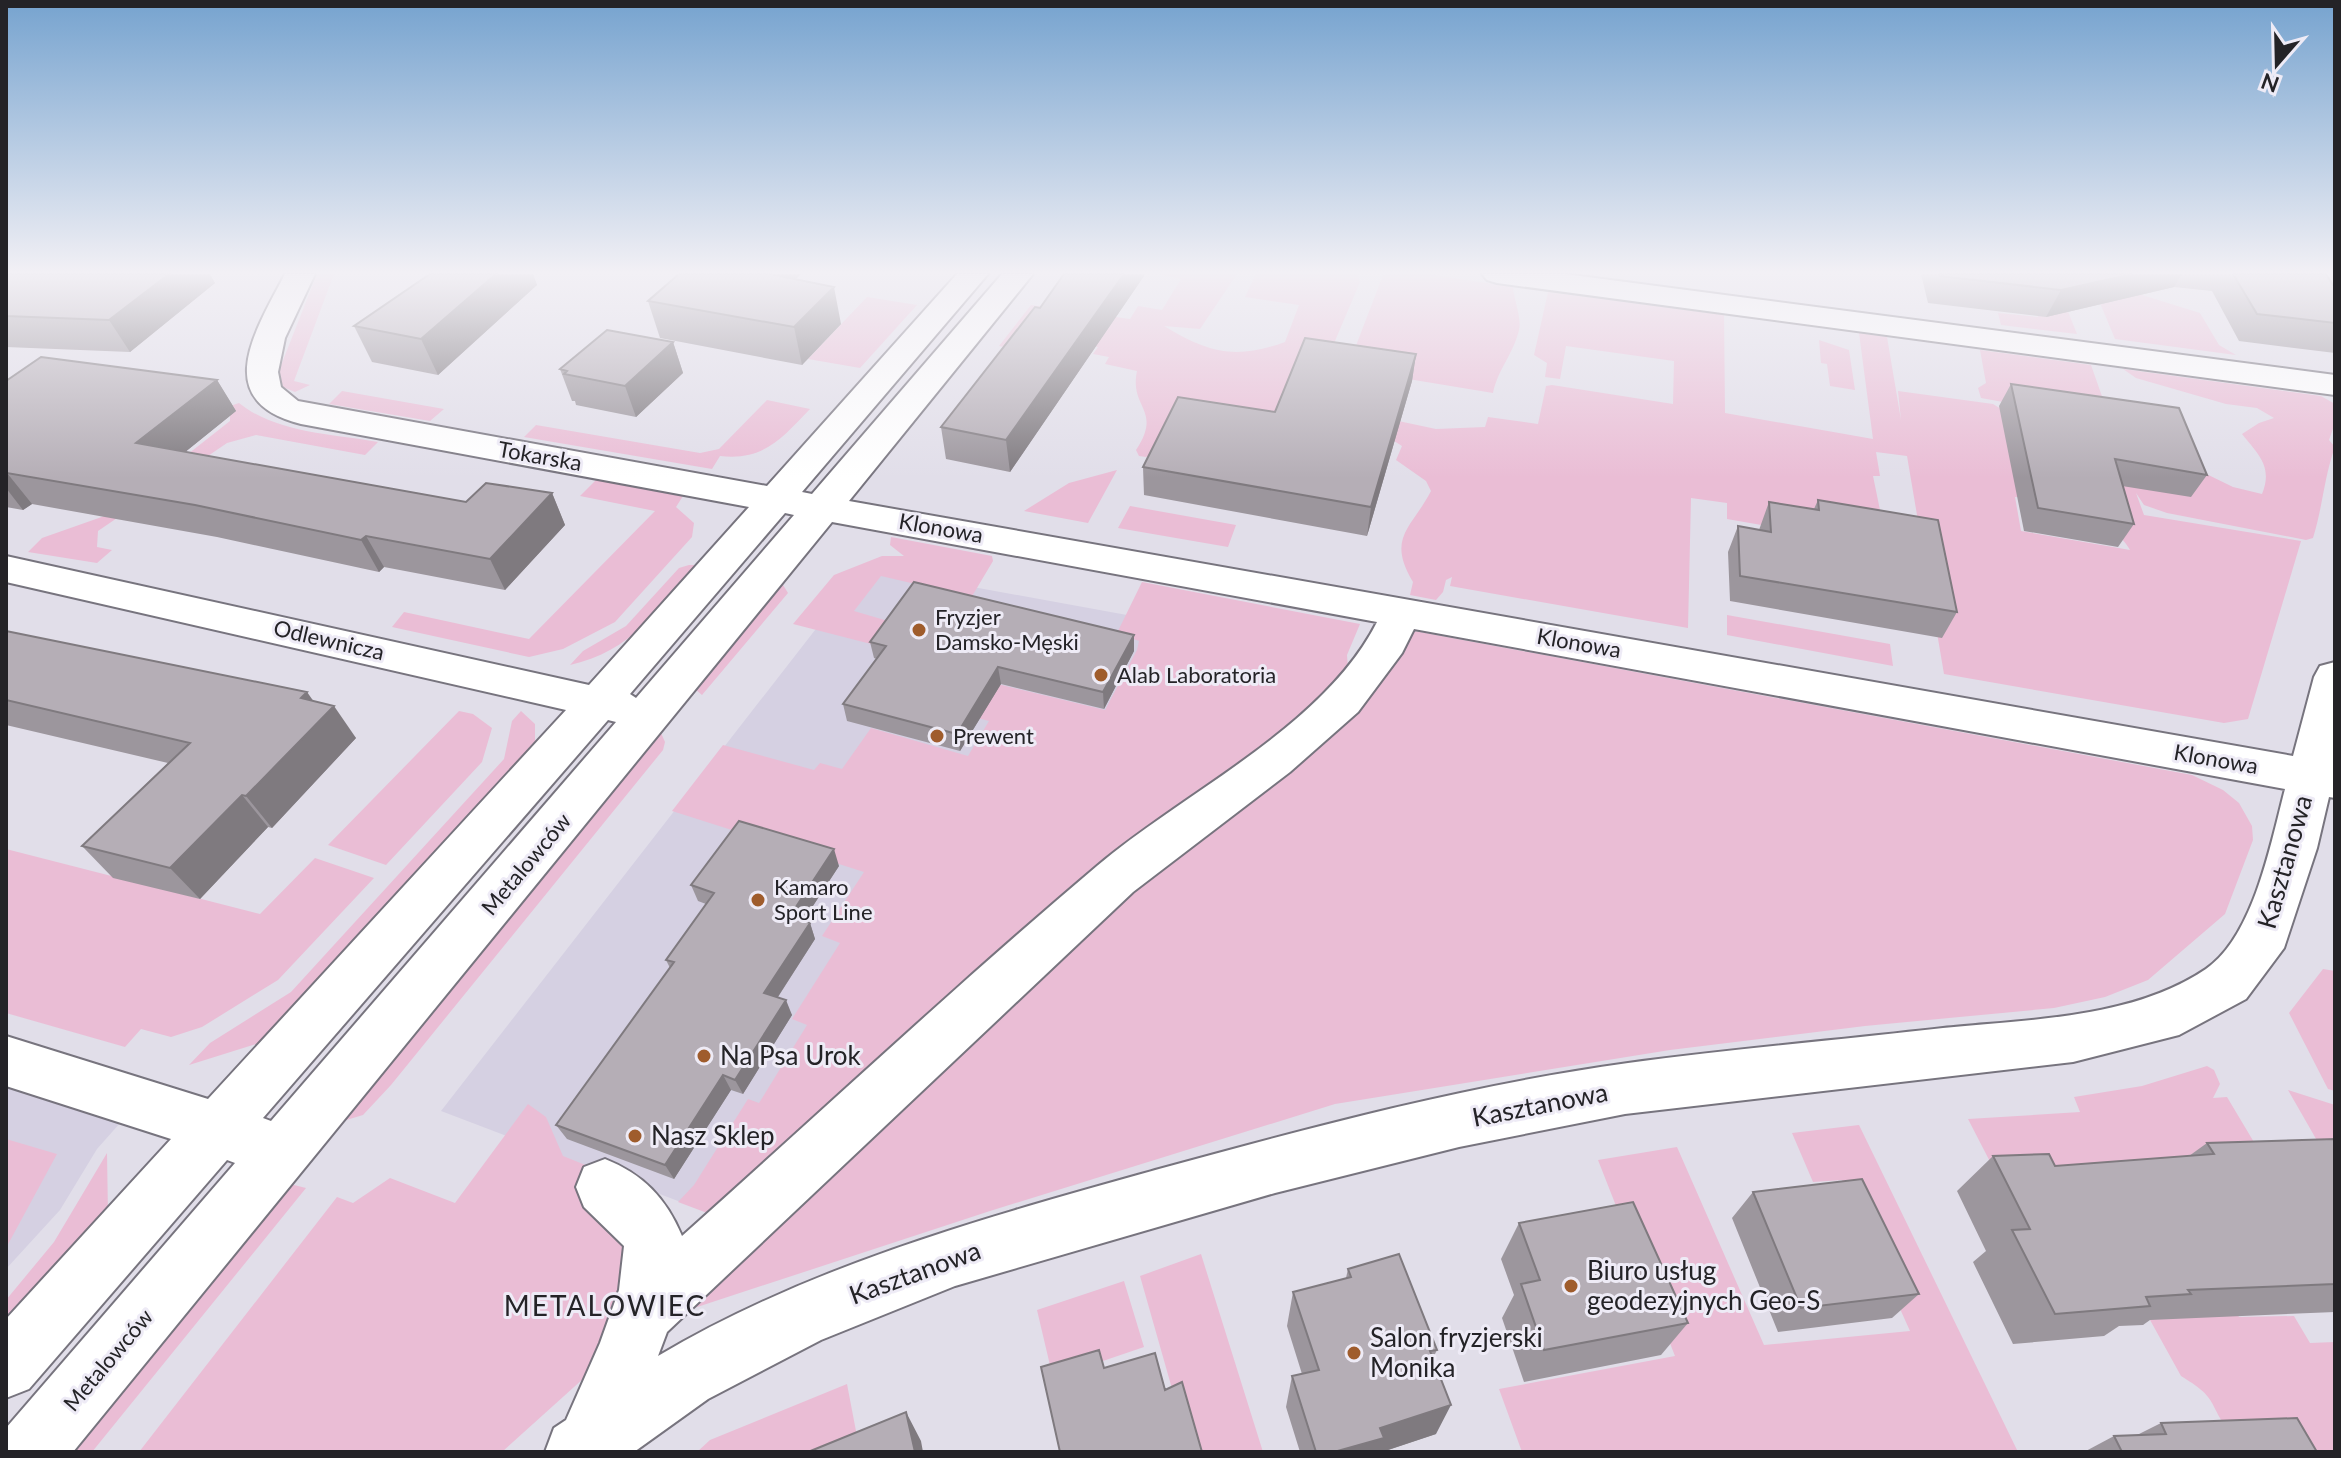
<svg xmlns="http://www.w3.org/2000/svg" width="2341" height="1458" font-family="Lato,sans-serif">
  <style>
    .built { fill: #d5d0e2 }
    .green { fill: #eabdd5; fill-rule: evenodd }
    .lines { fill: none; stroke-linecap: round; stroke-linejoin: round }
    .minor-casing { stroke: #77747e; stroke-width: 4 }
    .minor { fill: #fff; fill-rule: evenodd }
    .wall { fill: #9c969d }
    .shaded-wall { fill: #7f7a7f }
    .building { fill: #b5aeb6; stroke: #7f7a7f; stroke-width: 2 }
    .poi-dot { fill: #9f5c2c; stroke: #eeebf6; stroke-width: 3 }
    .labels { text-anchor: middle; stroke-width: 6; stroke-linejoin: round; paint-order: stroke }
    .street-label { font-size: 22px; fill: #242327; stroke: #eeebf6 }
    .poi-label { font-size: 22px; fill: #242327; stroke: #eeebf6; text-anchor: start }
    .near-street-label { font-size: 26px; fill: #242327; stroke: #eeebf6 }
    .near-poi-label { font-size: 26px; fill: #242327; stroke: #eeebf6; text-anchor: start }
    .near-neighbourhood-label { font-size: 28px; letter-spacing: 2px; fill: #242327; stroke: #eeebf6 }
  </style>
  <rect width="100%" height="100%" fill="#e1dee9"/>
  <!-- built -->
  <path class="built" d="M864,567L1296,646L744,1226L441,1111Z
    M6,1068L136,1105L97,1149L60,1210L6,1269Z"/>
  <!-- green -->
  <path class="green" d="M317,274H334L294,381L310,385L295,392L283,387L278,373Z
    M1159,274H1237L1200,329L1164,326C1209,353 1235,360 1285,342L1299,305L1245,297L1256,274H1357L1360,282L1332,348L1273,425L1169,443L1146,457L1139,456L1136,450C1163,409 1129,409 1137,371L1105,364L1109,357L1093,354L1098,347L1035,335L1023,351L999,346L1031,305L1130,319L1138,306L1162,310L1181,279Z
    M1427,274L1513,287C1514,300 1522,319 1519,330C1513,355 1498,369 1493,393L1384,375L1349,364L1383,275Z
    M2055,279L2077,334L2001,325L1998,313L2038,317L2028,288Z
    M2095,291L2142,295L2200,313L2219,345L2236,355L2115,339Z
    M1548,292L1724,315L1725,413L1873,439L1859,333L1887,337L1901,420L1898,391L1993,404L2006,412L2003,402L1981,398L1978,388L1986,383L1980,350L2091,365L2118,442L2192,467L2233,487L2262,494C2273,467 2259,455 2242,434L2259,423L2274,418L2257,408L2226,404L2136,378L2123,369L2321,396L2335,404V423L2329,440L2335,447C2324,477 2323,506 2313,538L2306,540L2167,513L2144,505L2136,493L2144,515L2301,541L2248,719L2224,723L1944,674L1907,456L1876,452L1880,476H1873L1881,515L1808,533L1727,519V503L1691,498L1688,628L1450,586L1452,577L1446,580L1443,592L1436,600L1410,595L1413,582C1386,537 1412,528 1431,491L1426,481L1396,460L1402,446L1372,427L1389,419L1436,429L1485,427L1488,417L1538,424L1546,386L1552,385L1673,404L1674,361L1566,346L1560,379L1545,377L1547,363L1534,355ZM2015,497C2047,499 2115,520 2130,550L2021,531Z
    M867,297L917,305L860,368L808,359Z
    M1819,340L1849,350L1855,390L1830,386L1827,364L1821,363Z
    M342,391L444,409L430,421L329,404Z
    M767,400L810,409C782,438 764,461 720,456L712,469L524,437L536,425L700,453L719,449Z
    M239,403C276,433 332,434 378,442L365,455L256,435L227,443L98,531L97,547L112,550L97,563L28,552L42,538L113,513L230,421V406Z
    M1117,470L1088,523L1024,511L1069,483Z
    M596,480L683,496L676,507L694,523L692,537L615,622L563,649L529,657L392,627L404,612L529,639L655,511L580,496Z
    M1130,506L1236,525L1228,547L1118,528Z
    M891,537L992,556L993,561L965,608L924,586L881,576L854,611L888,621L871,644L793,624L834,575L882,556H904L890,545Z
    M689,565H698C658,610 632,651 570,665L583,651L626,626L679,568Z
    M780,580L788,593L702,695L695,689Z
    M1142,582L1360,624L1347,655L1348,669L1409,630L2192,775L2223,790L2239,803L2252,826L2253,840L2225,914L2148,980L2105,997L2054,1008L1865,1026L1670,1050L1335,1104L990,1211L679,1313L755,1231L678,1202L694,1185L748,1099L759,1103L807,1025L792,1019L840,943L822,936L864,872L672,811L723,745L814,770L820,763L842,769L871,728L968,756L989,721L950,711L973,678L1105,710L1137,650L1139,641L1117,633Z
    M1727,615L1890,644L1893,666L1727,635Z
    M459,711L473,714L492,728L482,762L386,865L328,845Z
    M521,711L535,724V743L525,761L262,1042L189,1065L210,1043L291,992L504,759L512,721Z
    M661,733L665,742L663,750L391,1085L363,1115L343,1121L654,736Z
    M6,849L260,914L315,858L374,878L278,980L202,1027L171,1037L141,1029L125,1047L6,1013Z
    M2323,969L2335,971V1091L2328,1089L2289,1013Z
    M2207,1066L2214,1070L2220,1084L2213,1098L2227,1097L2270,1169L2158,1174L2239,1317L2294,1316L2310,1343L2335,1342V1452C2303,1452 2249,1458 2228,1431C2207,1399 2217,1398 2181,1376L2071,1177L2000,1181L1968,1119L2080,1112L2074,1097L2142,1086Z
    M2288,1090L2335,1105V1172Z
    M528,1104L546,1117L563,1156L613,1176L591,1216L629,1242L631,1272L594,1369L502,1452H139L337,1197L353,1203L390,1178L455,1203Z
    M1859,1125L2018,1452H1522L1499,1389L1675,1356L1598,1160L1677,1147L1764,1345L1910,1331L1842,1180L1813,1182L1792,1133Z
    M6,1139L57,1154L6,1248Z
    M107,1153L108,1215L6,1347V1300L54,1242Z
    M290,1184L306,1188L92,1452H59Z
    M1201,1254L1263,1452H1190L1140,1276Z
    M1124,1281L1144,1347L1053,1378L1037,1310Z
    M847,1384L860,1452H697L710,1440Z"/>
  <g class="lines">
    <!-- minor casing -->
    <g class="minor-casing">
      <path id="minor" d="M285,274H315L285,338L278,372L281,387L298,401L767,486L957,274H988L802,492L812,494L1002,274H1033L849,501L2293,756L2314,677L2320,666L2335,662V798L2329,797L2317,848L2284,948L2246,999L2179,1035L2073,1062L1625,1114L1459,1147L1275,1193L955,1286L821,1340L708,1399L634,1452H545L554,1428L566,1420L600,1343L619,1290L624,1246L584,1207L576,1187L584,1167L605,1159C643,1174 666,1198 682,1236C820,1113 955,986 1097,866C1184,792 1324,727 1377,622L832,522L73,1452H6V1428L235,1163L227,1160L29,1389L6,1398V1319L171,1139L6,1086V1036L208,1099L566,710L6,582V556L589,685L749,507L301,424C209,401 256,330 285,274ZM785,513L794,515L636,698L630,694ZM1414,629L2285,789C2271,842 2254,936 2206,969C2132,1019 2029,1019 1943,1028C1838,1040 1732,1049 1628,1063C1469,1085 1312,1127 1159,1169C988,1217 813,1264 658,1356L667,1332L1133,892L1290,772L1358,712L1402,653ZM608,720L616,722L271,1121L263,1118Z
        M1482,274H1565L2335,375V395L1497,283L1487,280Z"/>
    </g>
    <!-- minor -->
    <use href="#minor" class="minor"/>
  </g>
  <!-- wall -->
  <path class="wall" d="M6,274L215,283L130,352L6,347Z
    M430,274H533L537,285L438,375L372,362L354,326Z
    M801,274L796,279L841,324L802,365L660,338L648,301Z
    M1064,274H1144V276L1010,472L946,459L941,427L1040,308Z
    M1921,274H2326L2335,288V353L2239,341L2212,291L2174,287L2046,317L1928,303Z
    M673,342L683,373L636,417L576,405L575,401H572L560,369Z
    M1416,354L1412,381L1367,536L1144,495L1143,467Z
    M217,380L236,411L185,452L466,502L552,493L565,525L505,590L384,567L379,572L217,537L32,504L23,510L6,507V381Z
    M2011,384L2207,475L2191,497L2122,486L2134,524L2118,547L2024,531L1999,406Z
    M1818,500L1957,612L1942,638L1730,601L1728,552L1738,526L1759,530L1769,502L1814,509Z
    M6,631L313,701L356,738L272,828L268,827L200,899L113,878L82,846L168,763L6,725Z
    M1134,635V651L1104,709L1001,684L960,751L847,721L843,704L877,659L874,658L870,642Z
    M839,866L803,921L810,923L815,939L778,997L792,1015L743,1094L731,1090L674,1179L567,1139L556,1125L670,968L666,960L706,904L698,901L691,885Z
    M2335,1139V1312L2150,1320L2143,1325L2119,1326L2104,1336L2013,1344L1973,1262L1986,1251L1957,1191L1993,1156L2055,1166L2189,1156L2207,1143Z
    M1753,1192L1919,1294L1892,1318L1778,1332L1732,1218Z
    M1519,1223L1688,1323L1661,1355L1524,1382L1502,1318L1514,1295L1501,1259Z
    M1348,1269L1437,1350L1433,1358L1436,1434L1382,1452H1300L1286,1407L1292,1376L1302,1374L1287,1326L1293,1292L1346,1278Z
    M2161,1423L2317,1452H2084L2114,1436L2137,1435Z"/>
  <!-- shaded-wall -->
  <path class="shaded-wall" d="M169,274H210L215,283L130,352L109,320Z
    M496,274H533L537,285L438,375L421,339Z
    M756,274H801L764,308Z
    M1124,274H1144V276L1010,472L1006,440Z
    M2133,274H2182L2174,287L2046,317L2061,290Z
    M834,287L841,324L802,365L794,327Z
    M673,342L683,373L636,417L625,386Z
    M1416,354L1412,381L1367,536L1371,507Z
    M217,380L236,411L158,474L136,443Z
    M7,473L32,504L23,510L6,488V474Z
    M552,493L565,525L505,590L490,559Z
    M366,536L384,567L379,572L361,540Z
    M1134,635V651L1104,709L1103,692Z
    M998,667L1001,684L960,751L957,734Z
    M307,692L324,716L334,706L356,738L272,828L246,796L301,698Z
    M242,795L268,827L200,899L170,868Z
    M834,849L839,866L796,932L790,916Z
    M810,923L815,939L770,1009L764,993Z
    M786,1000L792,1015L743,1094L735,1080Z
    M723,1075L731,1090L674,1179L665,1165Z
    M1451,1405L1436,1434L1382,1452H1334L1380,1428Z
    M906,1412L921,1441L923,1452H915Z"/>
  <!-- building -->
  <path class="building" d="M6,274H169L109,320L6,316Z
    M430,274H496L421,339L354,326Z
    M679,274H770L834,287L794,327L648,301Z
    M1064,274H1124L1006,440L941,427L1035,307L1040,308Z
    M1939,274H2133L2061,290L1940,276Z
    M2233,274H2326L2335,288V323L2257,314Z
    M607,330L673,342L625,386L564,374L567,371L560,369Z
    M1305,338L1416,354L1371,507L1143,467L1178,397L1275,412Z
    M41,357L217,380L136,443L466,502L486,483L552,493L490,559L366,536L361,540L195,505L7,473L6,474V381Z
    M2011,384L2179,408L2207,475L2115,459L2134,524L2038,508Z
    M1818,500L1938,520L1957,612L1740,576L1738,526L1771,532L1769,502L1819,510Z
    M914,582L1134,635L1103,692L998,667L957,734L843,704L886,646L870,642Z
    M6,631L307,692L301,698L334,706L246,796L242,795L170,868L82,846L190,743L6,700Z
    M739,821L834,849L790,916L810,923L764,993L786,1000L735,1080L723,1075L665,1165L556,1125L674,962L666,960L714,893L691,885Z
    M2335,1139V1284L2188,1290L2191,1294L2146,1297L2150,1306L2055,1314L2012,1230L2030,1229L1993,1156L2049,1154L2055,1166L2214,1154L2207,1143Z
    M1862,1179L1919,1294L1801,1308L1753,1192Z
    M1633,1202L1688,1323L1544,1350L1521,1284L1540,1280L1519,1223Z
    M1399,1254L1437,1350L1430,1351L1451,1405L1380,1428L1384,1438L1334,1452H1316L1292,1376L1319,1370L1293,1292L1351,1277L1348,1269Z
    M1099,1350L1104,1368L1155,1353L1165,1390L1182,1382L1202,1452H1060L1041,1367Z
    M906,1412L915,1452H808Z
    M2297,1418L2317,1452H2122L2114,1436L2166,1434L2161,1423Z"/>
  <!-- sky -->
  <linearGradient id="sky" x2="0" y2="1"><stop stop-color="#76a3cf"/><stop offset="0.57" stop-color="#f2f0f5"/><stop offset="1" stop-color="#f2f0f5" stop-opacity="0"/></linearGradient>
  <rect width="2341" height="478" fill="url(#sky)"/>
  <!-- markers -->
  <g class="poi-dot">
    <circle cx="919" cy="630" r="8"/>
    <circle cx="1101" cy="675" r="8"/>
    <circle cx="937" cy="736" r="8"/>
    <circle cx="758" cy="900" r="8"/>
    <circle cx="704" cy="1056" r="8"/>
    <circle cx="635" cy="1136" r="8"/>
    <circle cx="1571" cy="1286" r="8"/>
    <circle cx="1354" cy="1353" r="8"/>
  </g>
  <g class="labels">
    <!-- street labels -->
    <g class="street-label">
      <text transform="translate(540 456) rotate(10)" y="8">Tokarska</text>
      <text transform="translate(941 528) rotate(10)" y="8">Klonowa</text>
      <text transform="translate(329 640) rotate(13)" y="8">Odlewnicza</text>
      <text transform="translate(1579 643) rotate(10)" y="8">Klonowa</text>
      <text transform="translate(2216 759) rotate(10)" y="8">Klonowa</text>
      <text transform="translate(526 864) rotate(-50)" y="8">Metalowców</text>
      <text transform="translate(108 1360) rotate(-50)" y="8">Metalowców</text>
    </g>
    <!-- poi labels -->
    <g class="poi-label">
      <text x="935" y="625">Fryzjer<tspan x="935" dy="25">Damsko-Męski</tspan></text>
      <text x="1117" y="683">Alab Laboratoria</text>
      <text x="953" y="744">Prewent</text>
      <text x="774" y="895">Kamaro<tspan x="774" dy="25">Sport Line</tspan></text>
    </g>
    <!-- near-street labels -->
    <g class="near-street-label">
      <text transform="translate(2285 862) rotate(-74)" y="9">Kasztanowa</text>
      <text transform="translate(1540 1105) rotate(-11)" y="9">Kasztanowa</text>
      <text transform="translate(915 1273) rotate(-20)" y="9">Kasztanowa</text>
    </g>
    <!-- near-poi labels -->
    <g class="near-poi-label">
      <text x="720" y="1065">Na Psa Urok</text>
      <text x="651" y="1145">Nasz Sklep</text>
      <text x="1587" y="1280">Biuro usług<tspan x="1587" dy="30">geodezyjnych Geo-S</tspan></text>
      <text x="1370" y="1347">Salon fryzjerski<tspan x="1370" dy="30">Monika</tspan></text>
    </g>
    <!-- near-neighbourhood labels -->
    <g class="near-neighbourhood-label">
      <text x="605" y="1316">METALOWIEC</text>
    </g>
  </g>
  <!-- border -->
  <rect width="2341" height="1458" fill="none" stroke="#242327" stroke-width="16"/>
  <!-- north arrow -->
  <g transform="translate(2277 64) rotate(200)" stroke="#eeebf6" stroke-width="6" paint-order="stroke">
  <path d="M0-6L14 30L0 20L-14 30Z" fill="#242327"/>
  <text y="-12" font-size="22" font-weight="bold" text-anchor="middle" fill="#242327">N</text>
  </g>
</svg>
